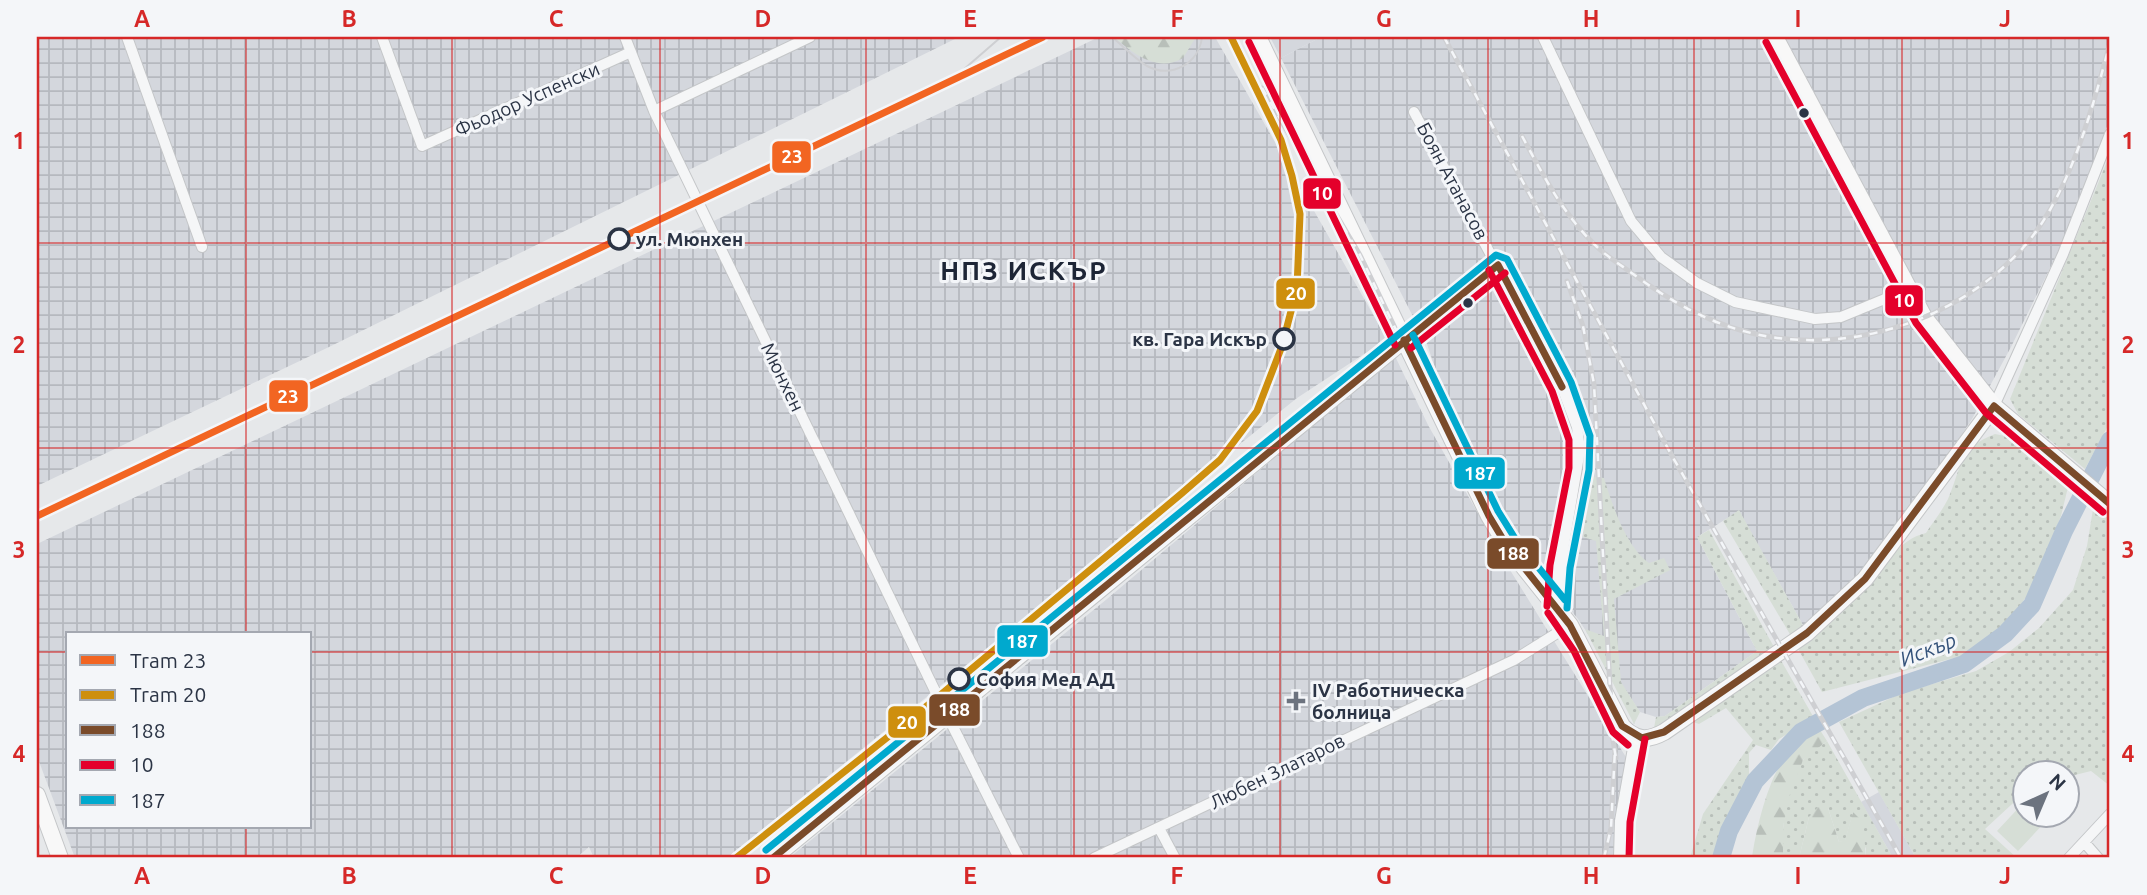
<svg xmlns="http://www.w3.org/2000/svg" width="2147" height="895" font-family="Ubuntu,sans-serif">
  <style>
    .built { fill: #d4d7dd }
    .industrial { fill: url(#industrial-grid); fill-rule: evenodd }
    .grass { fill: url(#grass-dots) }
    .forest { fill: url(#forest-firs) }
    .pitch { fill: #d6ded6 }
    .lines { fill: none; stroke-linecap: round; stroke-linejoin: round }
    .river { stroke: #b4c4d5; stroke-width: 18 }
    .street-casing { stroke: #c4c6c8; stroke-width: 12 }
    .secondary-casing { stroke: #c4c6c8; stroke-width: 18 }
    .street { stroke: #f5f6f7; stroke-width: 10 }
    .secondary { stroke: #f8f8f8; stroke-width: 16 }
    .tram { stroke: #cecfd2; stroke-width: 2 }
    .rail-casing { stroke: #cecfd2; stroke-width: 5 }
    .rail { stroke: #f4f6f9; stroke-width: 2.5; stroke-dasharray: 8; stroke-linecap: butt }
    .bus-1-casing { stroke: #f4f6f9; stroke-width: 12 }
    .bus-2-casing { stroke: #f4f6f9; stroke-width: 12 }
    .bus-3-casing { stroke: #f4f6f9; stroke-width: 12 }
    .bus-1 { stroke: #7a4b2a; stroke-width: 7 }
    .bus-2 { stroke: #e4002b; stroke-width: 7 }
    .bus-3 { stroke: #00a9ce; stroke-width: 7 }
    .tram-1-casing { stroke: #f4f6f9; stroke-width: 12 }
    .tram-2-casing { stroke: #f4f6f9; stroke-width: 12 }
    .tram-1 { stroke: #f26522; stroke-width: 7 }
    .tram-2 { stroke: #ce8f0e; stroke-width: 7 }
    .grid { fill: none; stroke: #d62828; stroke-width: 2; stroke-opacity: 0.55 }
    .bus-dot { fill: #2b3445; stroke: #f4f6f9; stroke-width: 2.5 }
    .stop-dot { fill: #f4f6f9; stroke: #2b3445; stroke-width: 3.5 }
    .poi-dot { fill: #6c737f; stroke: #f4f6f9; stroke-width: 2.5 }
    .labels { text-anchor: middle; stroke-width: 6; stroke-linejoin: round; paint-order: stroke }
    .street-label { font-size: 19px; fill: #2b3445; stroke: #f4f6f9 }
    .stop-label { font-size: 19px; font-weight: bold; fill: #2b3445; stroke: #f4f6f9; text-anchor: start }
    .poi-label { font-size: 19px; font-weight: bold; fill: #2b3445; stroke: #f4f6f9; text-anchor: start }
    .water-label { font-size: 21px; font-style: italic; fill: #34527a; stroke: #f4f6f9 }
    .district-label { font-size: 26px; font-weight: bold; letter-spacing: 2px; fill: #1d2536; stroke: #f4f6f9 }
    .line-badge { stroke: #f4f6f9; stroke-width: 2.5 }
    .badge-label { font-size: 19px; text-anchor: middle; font-weight: bold; fill: #fff }
    .neatline { fill: none; stroke: #d62828; stroke-width: 2.5 }
    .grid-label { font-size: 23px; text-anchor: middle; font-weight: bold; fill: #d62828 }
  </style>
  <defs>
    <pattern id="industrial-grid" width="8" height="8" patternUnits="userSpaceOnUse" patternTransform="scale(1.75)"><rect width="8" height="8" fill="#d4d7dd"/><path d="M0 4h8M4 0v8" fill="none" stroke="#b6b9bf"/></pattern>
    <pattern id="grass-dots" width="8" height="8" patternUnits="userSpaceOnUse" patternTransform="scale(1.75)"><rect width="8" height="8" fill="#d6ded6"/><path d="M2 2h.1M6 6h.1" fill="none" stroke="#b8bfb9" stroke-width="1.8" stroke-linecap="round"/></pattern>
    <pattern id="forest-firs" width="22" height="20" patternUnits="userSpaceOnUse" patternTransform="scale(1.75)"><rect width="22" height="20" fill="#d6ded6"/><path d="M5 1l3.5 6h-7zM16 11l3.5 6h-7z" fill="#b8bfb9"/></pattern>
  </defs>
  <rect width="100%" height="100%" fill="#e6e8ea"/>
  <!-- built -->
  <path class="built" d="M1270,37H1321L1281,58Z
    M1879,792L1916,858H1893L1861,802Z"/>
  <!-- industrial -->
  <path class="industrial" d="M37,37H959L329,347L37,486Z
    M1099,37H1215L1387,339L1297,398L727,858H594L589,847L576,858H75L37,756V544ZM68,634H310V827H68Z
    M1321,37H2110V119L2058,252L2011,347L1972,419L1898,530L1859,575L1804,627L1739,511L1697,537L1757,651L1665,716L1656,717L1640,712L1578,619L1511,538L1442,389L1427,344L1281,58Z
    M1395,356L1428,425L1510,570L1629,762L1615,858H789L1107,599Z"/>
  <!-- grass -->
  <path class="grass" d="M2110,154V422L2085,469L2018,414L2010,399Z
    M1995,434L2010,437L2069,483L2061,516L2035,583L2009,623L1962,656L1822,692L1797,647C1820,627 1847,608 1868,586C1886,567 1898,539 1926,533C1933,522 1942,511 1948,499C1962,467 1958,448 1995,434Z
    M1586,476L1604,478C1612,504 1626,547 1649,563L1664,558L1670,570L1614,599L1621,682L1640,712L1634,724L1585,629L1604,636L1596,541L1583,537L1584,518L1580,516Z
    M2094,503L2110,517V786L2091,771L2067,777L2066,772H2024V793L1985,829L2017,858H1916L1839,722L1902,693L1976,671L2009,652L2039,628L2073,590L2087,546Z
    M1739,510L1804,627L1791,636L1723,521Z
    M1709,530L1774,647L1654,728L1656,717L1665,716L1757,651L1697,537Z
    M1779,657L1814,718L1779,739L1771,750L1756,745L1749,753V776L1727,822L1715,858H1690L1703,814L1753,740L1726,708L1699,724L1693,722L1695,716Z
    M1827,741L1893,858H1866V849L1853,813L1845,841L1839,842L1828,808L1809,817L1799,858H1783C1779,836 1789,775 1805,758C1811,752 1820,747 1827,741Z"/>
  <!-- forest -->
  <path class="forest" d="M1114,37H1196L1183,58C1157,73 1134,54 1114,37Z
    M1820,730L1827,741L1803,760L1790,794L1783,827V858H1752C1756,829 1770,768 1793,748C1801,741 1812,736 1820,730Z
    M1819,806L1828,808L1839,842L1845,840L1853,812L1863,822L1866,858H1799L1809,817Z"/>
  <!-- pitch -->
  <path class="pitch" d="M2024,802V814L2041,815L2047,820L2018,851L1997,831Z"/>
  <g class="lines">
    <!-- river -->
    <path class="river" d="M1721,858L1729,831L1755,781L1801,732L1863,698L1964,664L2005,634L2032,605L2064,531L2110,440"/>
    <!-- street casing -->
    <g class="street-casing">
      <path id="street" d="M127,37L202,247
        M382,37L422,146L631,52
        M625,37L654,111L938,697L1019,858
        M1543,37L1631,221L1661,257L1697,283L1735,302L1815,319L1841,317L1909,289
        M654,111L810,37
        M1414,112L1562,387L1577,427L1580,450L1560,567L1557,607
        M1404,340L1498,265
        M1994,406L2063,254L2110,134
        M1159,828L1175,858
        M2084,842L2098,858
        M1094,858L1514,660L1570,625
        M1619,858L1620,821L1635,737
        M2069,858L2110,814"/>
    </g>
    <!-- secondary casing -->
    <g class="secondary-casing">
      <path id="secondary" d="M1258,37L1489,516L1507,546L1570,625L1622,726C1635,741 1648,741 1664,732L1807,633L1865,579L1994,406
        M1775,37L1924,317L1994,406L2110,504
        M37,795L60,858
        M773,858L1404,340"/>
    </g>
    <!-- street -->
    <use href="#street" class="street"/>
    <!-- secondary -->
    <use href="#secondary" class="secondary"/>
    <!-- tram -->
    <path class="tram" d="M1112,37C1123,46 1134,58 1147,66C1172,79 1199,63 1202,37
      M963,70L1001,37"/>
    <!-- rail casing -->
    <g class="rail-casing">
      <path id="rail" d="M1444,37L1671,454L1901,858
        M1262,88L1360,255L1481,507C1519,572 1573,624 1602,694C1610,713 1612,737 1616,758
        M1522,136C1543,175 1563,214 1595,245C1606,256 1621,265 1633,274C1666,298 1701,319 1740,330C1838,359 1953,324 2021,250C2069,198 2092,110 2110,43
        M1567,281L1583,326L1594,384L1611,707
        M1604,858L1611,828L1615,749"/>
    </g>
    <!-- rail -->
    <use href="#rail" class="rail"/>
    <!-- bus-1 casing -->
    <g class="bus-1-casing">
      <path id="bus-1" d="M1498,265L1562,387
        M1404,340L1489,516L1507,546L1570,625L1622,726L1642,738L1664,732L1807,633L1865,579L1994,406
        M1994,406L2110,504
        M773,858L1498,265"/>
    </g>
    <!-- bus-2 casing -->
    <g class="bus-2-casing">
      <path id="bus-2" d="M1249,42L1395,345
        M1766,42L1916,323L1986,413L2103,512
        M1489,270L1552,391L1569,440V468L1550,565L1547,606
        M1411,348L1505,273
        M1548,613L1574,651L1613,732L1628,745
        M1629,858L1630,822L1645,739"/>
    </g>
    <!-- bus-3 casing -->
    <g class="bus-3-casing">
      <path id="bus-3" d="M1413,335L1498,511L1516,540L1565,600
        M766,850L1496,255L1507,259L1571,382L1590,436L1589,470L1570,568L1567,608"/>
    </g>
    <!-- bus-1 -->
    <use href="#bus-1" class="bus-1"/>
    <!-- bus-2 -->
    <use href="#bus-2" class="bus-2"/>
    <!-- bus-3 -->
    <use href="#bus-3" class="bus-3"/>
    <!-- tram-1 casing -->
    <g class="tram-1-casing">
      <path id="tram-1" d="M37,516L1043,37"/>
    </g>
    <!-- tram-2 casing -->
    <g class="tram-2-casing">
      <path id="tram-2" d="M736,858L938,697L1181,494L1220,460L1257,411L1282,346L1297,288L1300,214L1292,176L1281,140L1231,37"/>
    </g>
    <!-- tram-1 -->
    <use href="#tram-1" class="tram-1"/>
    <!-- tram-2 -->
    <use href="#tram-2" class="tram-2"/>
  </g>
  <!-- grid -->
  <path class="grid" d="M246,37V634M452,37V858M660,37V858M866,37V858M1074,37V858M1280,37V858M1488,37V858M1694,37V858M1902,37V858M37,243H2110M37,448H2110M37,652H68M310,652H2110M246,827V858"/>
  <!-- markers -->
  <g class="bus-dot">
    <circle cx="1804" cy="113" r="6"/>
    <circle cx="1468" cy="303" r="6"/>
  </g>
  <g class="stop-dot">
    <circle cx="619" cy="239" r="10"/>
    <circle cx="1284" cy="339" r="10"/>
    <circle cx="959" cy="679" r="10"/>
  </g>
  <path class="poi-dot" d="M1292.5 690.5h7v7h7v7h-7v7h-7v-7h-7v-7h7z"/>
  <g class="labels">
    <!-- street labels -->
    <g class="street-label">
      <text transform="translate(527 99) rotate(-24)" y="7">Фьодор Успенски</text>
      <text transform="translate(1453 181) rotate(62)" y="7">Боян Атанасов</text>
      <text transform="translate(783 377) rotate(64)" y="7">Мюнхен</text>
      <text transform="translate(1277 771) rotate(-26)" y="7">Любен Златаров</text>
    </g>
    <!-- stop labels -->
    <g class="stop-label">
      <text x="636" y="246">ул. Мюнхен</text>
      <text x="1267" y="346" text-anchor="end">кв. Гара Искър</text>
      <text x="976" y="686">София Мед АД</text>
    </g>
    <!-- poi labels -->
    <g class="poi-label">
      <text x="1312" y="697">IV Работническа<tspan x="1312" dy="22">болница</tspan></text>
    </g>
    <!-- water labels -->
    <g class="water-label">
      <text transform="translate(1928 650) rotate(-21)" y="7">Искър</text>
    </g>
    <!-- district labels -->
    <g class="district-label">
      <text x="1024" y="280">НПЗ ИСКЪР</text>
    </g>
  </g>
  <g class="line-badge">
    <rect x="771" y="140" width="41" height="34" rx="7" fill="#f26522"/>
    <rect x="1302" y="177" width="40" height="33" rx="7" fill="#e4002b"/>
    <rect x="1275" y="277" width="41" height="33" rx="7" fill="#ce8f0e"/>
    <rect x="1884" y="284" width="40" height="33" rx="7" fill="#e4002b"/>
    <rect x="268" y="379" width="41" height="34" rx="7" fill="#f26522"/>
    <rect x="1453" y="456" width="53" height="34" rx="7" fill="#00a9ce"/>
    <rect x="1486" y="537" width="54" height="33" rx="7" fill="#7a4b2a"/>
    <rect x="996" y="624" width="53" height="34" rx="7" fill="#00a9ce"/>
    <rect x="928" y="693" width="53" height="34" rx="7" fill="#7a4b2a"/>
    <rect x="887" y="705" width="40" height="34" rx="7" fill="#ce8f0e"/>
  </g>
  <g class="badge-label">
    <text x="792" y="163">23</text>
    <text x="1322" y="200">10</text>
    <text x="1296" y="300">20</text>
    <text x="1904" y="307">10</text>
    <text x="288" y="403">23</text>
    <text x="1480" y="480">187</text>
    <text x="1513" y="560">188</text>
    <text x="1022" y="648">187</text>
    <text x="954" y="716">188</text>
    <text x="907" y="729">20</text>
  </g>
  <!-- border -->
  <rect width="2147" height="895" fill="none" stroke="#f4f6f9" stroke-width="77"/>
  <!-- legend -->
  <rect x="66" y="632" width="245" height="196" fill="#f4f6f9" stroke="#a4a8b1" stroke-width="2"/>
  <rect x="80" y="655" width="35" height="10" fill="#f26522" stroke="#a4a8b1" stroke-width="2"/>
  <text x="130" y="668" font-size="21" fill="#2b3445">Tram 23</text>
  <rect x="80" y="690" width="35" height="10" fill="#ce8f0e" stroke="#a4a8b1" stroke-width="2"/>
  <text x="130" y="702" font-size="21" fill="#2b3445">Tram 20</text>
  <rect x="80" y="725" width="35" height="10" fill="#7a4b2a" stroke="#a4a8b1" stroke-width="2"/>
  <text x="130" y="738" font-size="21" fill="#2b3445">188</text>
  <rect x="80" y="760" width="35" height="10" fill="#e4002b" stroke="#a4a8b1" stroke-width="2"/>
  <text x="130" y="772" font-size="21" fill="#2b3445">10</text>
  <rect x="80" y="795" width="35" height="10" fill="#00a9ce" stroke="#a4a8b1" stroke-width="2"/>
  <text x="130" y="808" font-size="21" fill="#2b3445">187</text>
  <!-- north arrow -->
  <g transform="translate(2046 794) rotate(44)"><circle r="33" fill="#f4f6f9" stroke="#a4a8b1" stroke-width="2"/>
  <path d="M0-5L12 26L0 18L-12 26Z" fill="#6c737f"/>
  <text y="-10" font-size="19" font-weight="bold" text-anchor="middle" fill="#2b3445">N</text>
  </g>
  <rect x="38" y="38" width="2070" height="818" class="neatline"/>
  <g class="grid-label">
    <text x="142" y="27">A</text>
    <text x="349" y="27">B</text>
    <text x="556" y="27">C</text>
    <text x="763" y="27">D</text>
    <text x="970" y="27">E</text>
    <text x="1177" y="27">F</text>
    <text x="1384" y="27">G</text>
    <text x="1591" y="27">H</text>
    <text x="1798" y="27">I</text>
    <text x="2005" y="27">J</text>
    <text x="19" y="149">1</text>
    <text x="2128" y="149">1</text>
    <text x="19" y="353">2</text>
    <text x="2128" y="353">2</text>
    <text x="19" y="558">3</text>
    <text x="2128" y="558">3</text>
    <text x="19" y="762">4</text>
    <text x="2128" y="762">4</text>
    <text x="142" y="884">A</text>
    <text x="349" y="884">B</text>
    <text x="556" y="884">C</text>
    <text x="763" y="884">D</text>
    <text x="970" y="884">E</text>
    <text x="1177" y="884">F</text>
    <text x="1384" y="884">G</text>
    <text x="1591" y="884">H</text>
    <text x="1798" y="884">I</text>
    <text x="2005" y="884">J</text>
  </g>
</svg>
